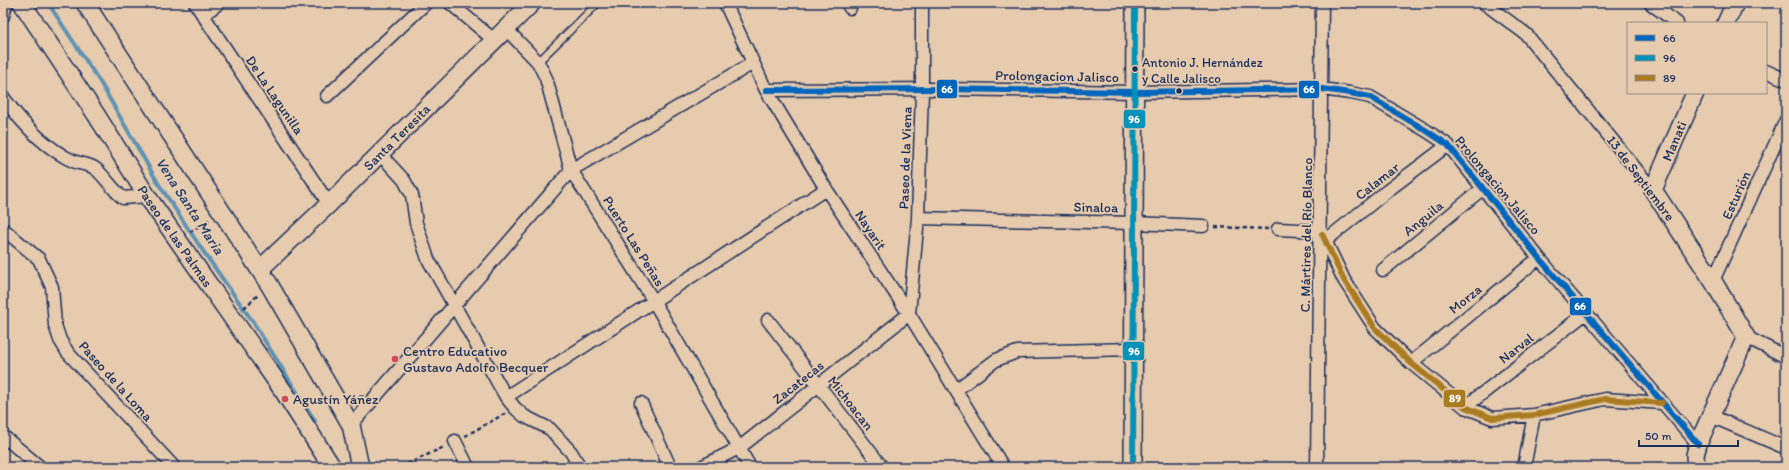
<svg xmlns="http://www.w3.org/2000/svg" width="1789" height="470" font-family="Itim,sans-serif">
  <style>
    .lines { fill: none; stroke-linecap: round; stroke-linejoin: round }
    .stream { stroke: #5f93b4; stroke-width: 4 }
    .lane-casing { stroke: #1b2f5e; stroke-width: 9 }
    .street-casing { stroke: #1b2f5e; stroke-width: 15 }
    .secondary-casing { stroke: #1b2f5e; stroke-width: 20 }
    .path { stroke: #1b2f5e; stroke-width: 2.5; stroke-dasharray: 4 3; stroke-linecap: butt }
    .lane { stroke: #e6cbae; stroke-width: 6 }
    .street { stroke: #e6cbae; stroke-width: 12 }
    .secondary { stroke: #e6cbae; stroke-width: 17 }
    .bus-1-casing { stroke: #e6cbae; stroke-width: 9 }
    .bus-2-casing { stroke: #e6cbae; stroke-width: 9 }
    .bus-3-casing { stroke: #e6cbae; stroke-width: 9 }
    .bus-1 { stroke: #0065bd; stroke-width: 6 }
    .bus-2 { stroke: #0591b8; stroke-width: 6 }
    .bus-3 { stroke: #aa7c21; stroke-width: 6 }
    .bus-dot { fill: #1b2f5e; stroke: #e6cbae; stroke-width: 1.5 }
    .poi-dot { fill: #d1495b; stroke: #e6cbae; stroke-width: 1.5 }
    .labels { text-anchor: middle; stroke-width: 3.5; stroke-linejoin: round; paint-order: stroke }
    .bus-label { font-size: 13px; fill: #1b2f5e; stroke: #e6cbae; text-anchor: start }
    .street-label { font-size: 14px; fill: #1b2f5e; stroke: #e6cbae }
    .poi-label { font-size: 14px; fill: #1b2f5e; stroke: #e6cbae; text-anchor: start }
    .water-label { font-size: 15px; font-style: italic; fill: #26406c; stroke: #e6cbae }
    .line-badge { stroke: #e6cbae; stroke-width: 1.5 }
    .badge-label { font-size: 11px; text-anchor: middle; font-weight: bold; fill: #fff }
  </style>
  <rect width="100%" height="100%" fill="#e6cbae"/>
  <filter id="ink" filterUnits="userSpaceOnUse"><feTurbulence type="fractalNoise" baseFrequency=".025" numOctaves="2"/><feDisplacementMap in="SourceGraphic" scale="8" xChannelSelector="R" yChannelSelector="G"/><feConvolveMatrix kernelMatrix="1 2 1 2 8 2 1 2 1" color-interpolation-filters="sRGB"/></filter>
  <g filter="url(#ink)">
    <g class="lines">
      <!-- stream -->
      <path class="stream" d="M48,3L100,82L158,183L203,251L253,322L315,421"/>
      <!-- lane casing -->
      <g class="lane-casing">
        <path id="lane" d="M538,62L598,3"/>
      </g>
      <!-- street casing -->
      <g class="street-casing">
        <path id="street" d="M195,3L329,204
          M450,3L494,40
          M725,3L766,90L826,189L909,314L1003,467
          M847,3L850,8
          M1484,3L1526,34L1653,190
          M1650,3L1677,23
          M203,15L219,3
          M3,16L6,3
          M506,29L538,62L546,78L571,170L653,300L750,467
          M1766,71L1786,80
          M766,90L942,89L1134,92L1322,89L1350,93L1370,97L1427,131L1448,145L1539,258L1698,444
          M327,96L426,3
          M3,97C21,122 45,148 73,161C80,164 90,164 96,169C106,178 113,190 123,198L147,196
          M380,154L404,180L412,195L416,223L428,259L506,397L826,189
          M918,218L1134,223L1203,226
          M3,229L39,259L52,287L55,325L60,340L68,353L174,467
          M1278,229L1321,231
          M1322,234L1344,280L1375,328L1411,363L1465,407L1492,418L1534,415L1605,399L1662,403
          M1325,241L1387,191L1448,145
          M1383,270L1482,189
          M1713,281L1786,120
          M768,320L882,467
          M1746,337L1786,357
          M1411,363L1539,258
          M956,390L996,360L1017,352L1132,349
          M506,397L515,408L524,416L550,429L571,452L580,467
          M641,403L670,467
          M1465,407L1586,313
          M1711,416L1786,448
          M351,425L571,170L753,63
          M3,436L40,467
          M455,441L468,467
          M701,467L739,448L909,314L918,218L922,90V3
          M1317,467L1322,3
          M1524,467L1534,415"/>
      </g>
      <!-- secondary casing -->
      <g class="secondary-casing">
        <g id="secondary">
          <path id="s1" d="M22,3L97,116L147,196L284,392L332,467"/>
          <path d="M85,3L269,284L351,425L360,467"/>
          <path d="M1726,23L1735,3"/>
          <path d="M1695,93L1653,190L1713,281L1746,337L1698,444L1695,455L1696,467"/>
          <path id="s2" d="M260,269L329,204L532,3"/>
          <path d="M1133,467L1135,3"/>
        </g>
      </g>
      <!-- path -->
      <path class="path" d="M1215,227L1268,229
        M190,232L209,220
        M244,308L259,294
        M465,436L506,413
        M401,467L444,447"/>
      <!-- lane -->
      <use href="#lane" class="lane"/>
      <!-- street -->
      <use href="#street" class="street"/>
      <!-- secondary -->
      <use href="#secondary" class="secondary"/>
      <!-- bus-1 casing -->
      <g class="bus-1-casing">
        <path id="bus-1" d="M766,90L942,89L1134,92L1322,89L1350,93L1370,97L1427,131L1448,145L1539,258L1698,444"/>
      </g>
      <!-- bus-2 casing -->
      <g class="bus-2-casing">
        <path id="bus-2" d="M1133,467L1135,3"/>
      </g>
      <!-- bus-3 casing -->
      <g class="bus-3-casing">
        <path id="bus-3" d="M1322,234L1344,280L1375,328L1411,363L1465,407L1492,418L1534,415L1605,399L1662,403"/>
      </g>
      <!-- bus-1 -->
      <use href="#bus-1" class="bus-1"/>
      <!-- bus-2 -->
      <use href="#bus-2" class="bus-2"/>
      <!-- bus-3 -->
      <use href="#bus-3" class="bus-3"/>
    </g>
  </g>
  <!-- markers -->
  <g class="bus-dot">
    <circle cx="1135" cy="69" r="3.5"/>
    <circle cx="1179" cy="91" r="3.5"/>
  </g>
  <g class="poi-dot">
    <circle cx="395" cy="359" r="4"/>
    <circle cx="285" cy="399" r="4"/>
  </g>
  <g class="labels">
    <!-- bus labels -->
    <g class="bus-label">
      <text x="1142" y="67">Antonio J. Hernández<tspan x="1142" dy="16">y Calle Jalisco</tspan></text>
    </g>
    <!-- street labels -->
    <g class="street-label">
      <text transform="translate(1057 76) rotate(1)" y="5">Prolongacion Jalisco</text>
      <text transform="translate(275 95) rotate(56)" y="5">De La Lagunilla</text>
      <text dy="5" stroke="none"><textPath href="#s2" startOffset="190">Santa Teresita</textPath></text>
      <text transform="translate(1674 141) rotate(-67)" y="5">Manati</text>
      <text transform="translate(905 158) rotate(-88)" y="5">Paseo de la Viena</text>
      <text transform="translate(1641 178) rotate(53)" y="5">13 de Septiembre</text>
      <text transform="translate(1377 181) rotate(-38)" y="5">Calamar</text>
      <text transform="translate(1498 185) rotate(50)" y="5">Prolongacion Jalisco</text>
      <text transform="translate(1736 195) rotate(-66)" y="5">Esturión</text>
      <text transform="translate(1096 207) rotate(1)" y="5">Sinaloa</text>
      <text transform="translate(1423 218) rotate(-39)" y="5">Anguila</text>
      <text transform="translate(871 230) rotate(56)" y="5">Nayarit</text>
      <text transform="translate(1306 235) rotate(-89)" y="5">C. Mártires del Río Blanco</text>
      <text dy="5" stroke="none"><textPath href="#s1" startOffset="279">Paseo de las Palmas</textPath></text>
      <text transform="translate(634 241) rotate(58)" y="5">Puerto Las Peñas</text>
      <text transform="translate(1465 299) rotate(-39)" y="5">Morza</text>
      <text transform="translate(1516 348) rotate(-38)" y="5">Narval</text>
      <text transform="translate(116 381) rotate(48)" y="5">Paseo de la Loma</text>
      <text transform="translate(798 382) rotate(-38)" y="5">Zacatecas</text>
      <text transform="translate(851 403) rotate(52)" y="5">Michoacan</text>
    </g>
    <!-- poi labels -->
    <g class="poi-label">
      <text x="403" y="356">Centro Educativo<tspan x="403" dy="16">Gustavo Adolfo Becquer</tspan></text>
      <text x="293" y="404">Agustín Yáñez</text>
    </g>
    <!-- water labels -->
    <g class="water-label">
      <text transform="translate(190 206) rotate(57)" y="5">Vena Santa Maria</text>
    </g>
  </g>
  <g class="line-badge">
    <rect x="936" y="79" width="22" height="20" rx="4" fill="#0065bd"/>
    <rect x="1298" y="80" width="22" height="19" rx="4" fill="#0065bd"/>
    <rect x="1123" y="109" width="23" height="20" rx="4" fill="#0591b8"/>
    <rect x="1569" y="297" width="23" height="19" rx="4" fill="#0065bd"/>
    <rect x="1122" y="341" width="23" height="20" rx="4" fill="#0591b8"/>
    <rect x="1443" y="389" width="23" height="19" rx="4" fill="#aa7c21"/>
  </g>
  <g class="badge-label">
    <text x="947" y="93">66</text>
    <text x="1309" y="93">66</text>
    <text x="1134" y="123">96</text>
    <text x="1580" y="310">66</text>
    <text x="1134" y="355">96</text>
    <text x="1455" y="402">89</text>
  </g>
  <!-- margin -->
  <rect width="1789" height="470" fill="none" stroke="#e6cbae" stroke-width="16"/>
  <rect x="8" y="8" width="1773" height="454" fill="none" stroke="#1b2f5e" stroke-width="1.5" filter="url(#ink)"/>
  <!-- legend -->
  <rect x="1627" y="22" width="140" height="72" fill="#e6cbae" stroke="#958d8e"/>
  <rect x="1635" y="35" width="20" height="6" fill="#0065bd" stroke="#958d8e"/>
  <text x="1663" y="42" font-size="12" fill="#1b2f5e">66</text>
  <rect x="1635" y="55" width="20" height="6" fill="#0591b8" stroke="#958d8e"/>
  <text x="1663" y="62" font-size="12" fill="#1b2f5e">96</text>
  <rect x="1635" y="75" width="20" height="6" fill="#aa7c21" stroke="#958d8e"/>
  <text x="1663" y="82" font-size="12" fill="#1b2f5e">89</text>
  <!-- scale -->
  <path d="M1639 440v6h99v-6" fill="none" stroke="#1b2f5e" stroke-width="2"/>
  <text x="1645" y="440" font-size="12" fill="#1b2f5e" stroke="#e6cbae" stroke-width="3" paint-order="stroke">50 m</text>
</svg>
